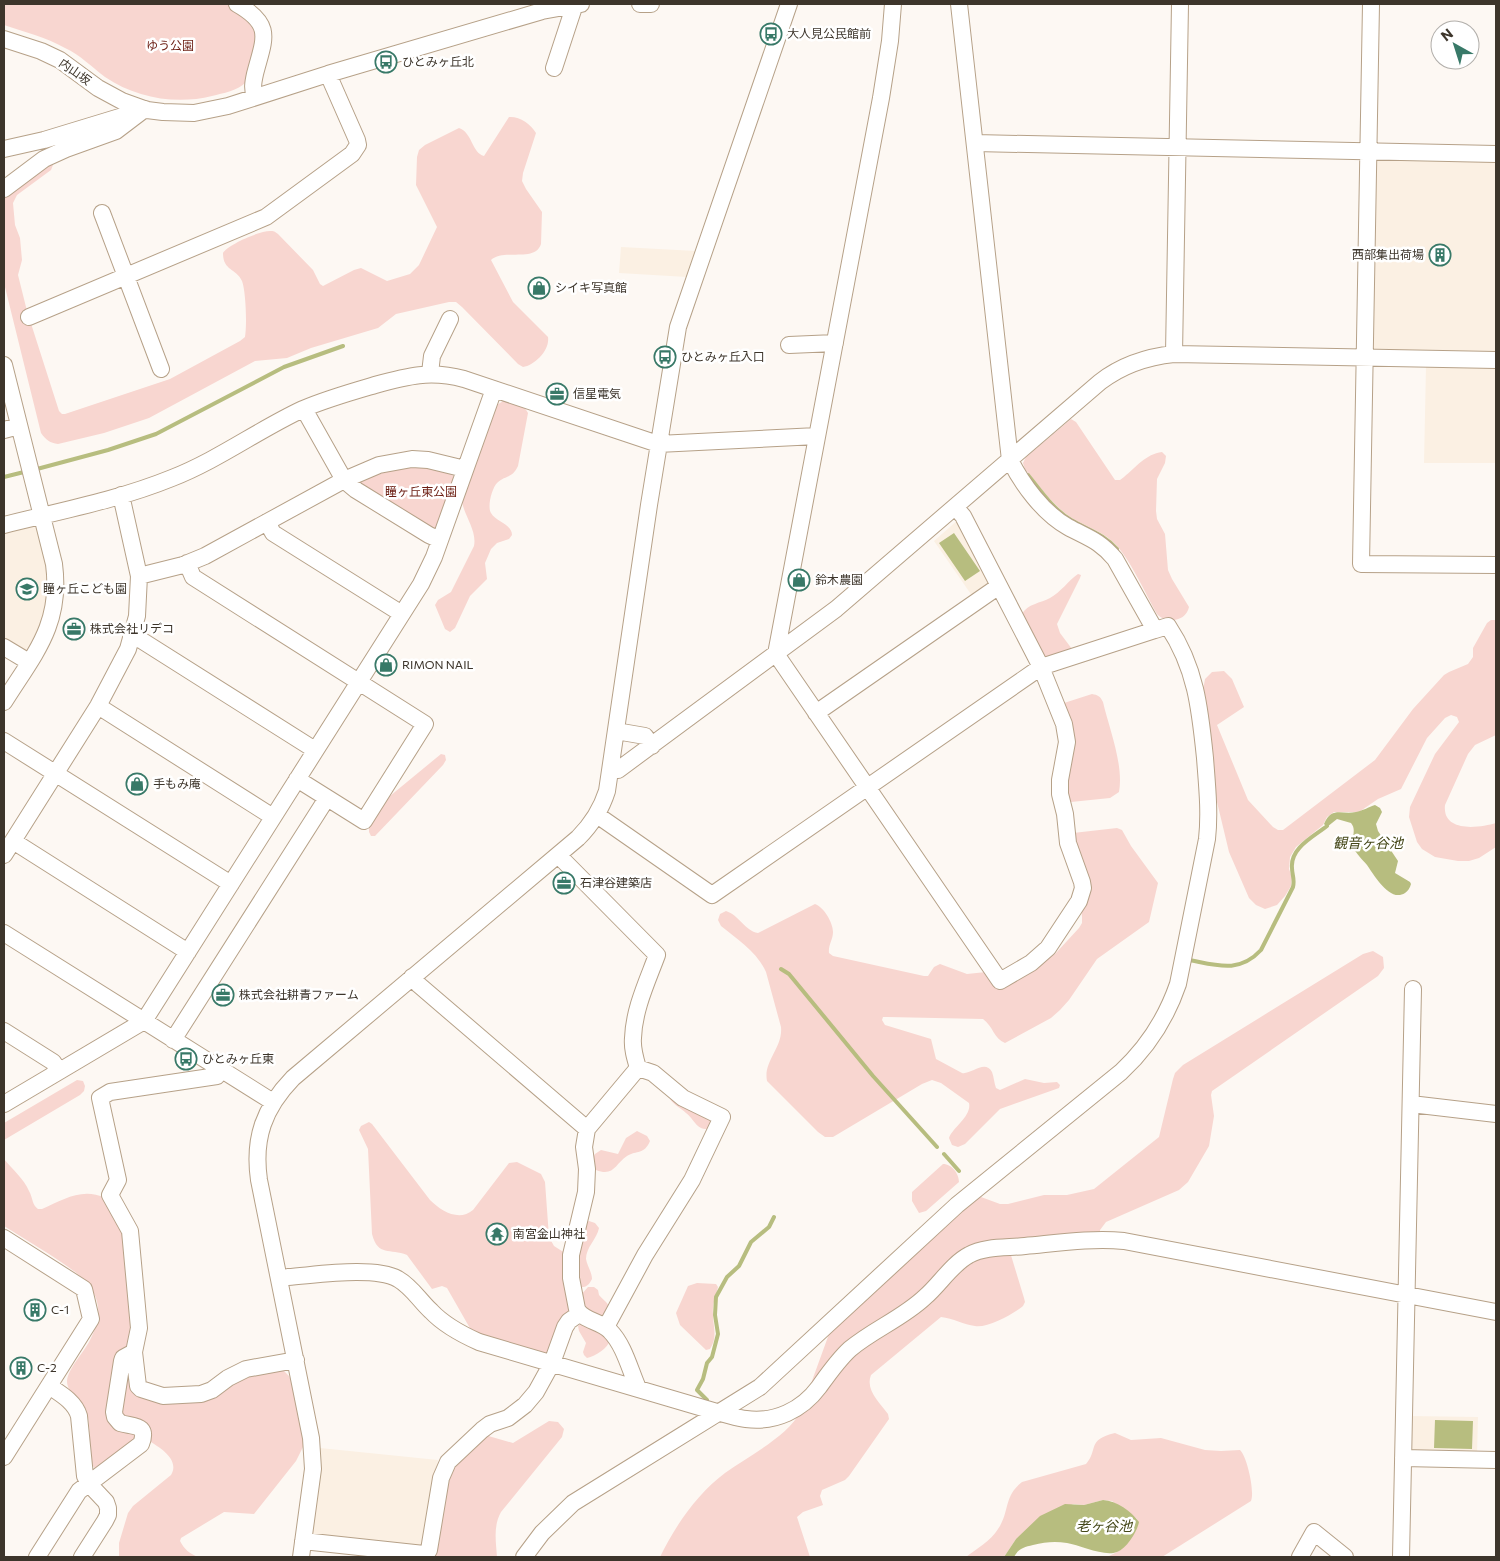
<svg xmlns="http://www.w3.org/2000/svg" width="1500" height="1561" font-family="Commissioner,'Noto Sans JP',sans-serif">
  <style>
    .built { fill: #fbf0e3 }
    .green { fill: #f8d6d0 }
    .water { fill: #b7bd7f }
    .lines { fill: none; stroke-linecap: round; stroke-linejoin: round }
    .stream { stroke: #b7bd7f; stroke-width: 4 }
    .minor-casing { stroke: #b6a188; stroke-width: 18 }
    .minor { stroke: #fff; stroke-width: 16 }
    .labels { text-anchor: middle; stroke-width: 5; stroke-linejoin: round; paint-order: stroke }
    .poi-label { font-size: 12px; fill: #3d352b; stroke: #fff; text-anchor: start }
    .park-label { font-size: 12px; fill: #6c1e13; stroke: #fff }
    .street-label { font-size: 12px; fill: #3d352b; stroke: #fff }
    .water-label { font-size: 14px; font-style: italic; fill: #454819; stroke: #fff }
  </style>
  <rect width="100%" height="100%" fill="#fdf8f3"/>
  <!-- built -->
  <path class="built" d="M1379,158L1496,160V353L1375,350L1371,344L1374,162Z
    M621,247L696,251L687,277L619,273Z
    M1426,366L1496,368V463H1424Z
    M959,519L994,586L975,600L934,541Z
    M31,525L39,530L48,565L47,613L29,652L23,653L4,641V532Z
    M1409,1416L1478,1417L1477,1455L1412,1453L1408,1448Z
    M320,1448L438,1460L424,1550L311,1538L320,1469Z"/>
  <!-- green -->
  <path class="green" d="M4,4H229L243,13L258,32L246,82C238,91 223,93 212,96C176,105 136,98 105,77C92,67 80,55 65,48C46,37 24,32 4,25Z
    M509,117C519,116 531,124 536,133L523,173L522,181L526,189L542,212L541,244C535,263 503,248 491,260L513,302L548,337C550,350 535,365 523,367L518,364L462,307L456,302H449L396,314L378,328L311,348L287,358L255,361L149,418L104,433L58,444C50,443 46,440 41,433L4,283V198L28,178L51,164L53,165L51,170L17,195L13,203L15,225L20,238L22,260L18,275L27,311L59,411L62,414H65L170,379L240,341L245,337C247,327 246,291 242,281C236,268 223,271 223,253C227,245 261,230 271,231C275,231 275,232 278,234L313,270L320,284L323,286L354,270L361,268L387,281L410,274L419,265L437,227L416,185L417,157L419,150L425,145L459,128C472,132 472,153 484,156Z
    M503,401C512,403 524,404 528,413L518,466C512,479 505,475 497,483C492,488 487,507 491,513C496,522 512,524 512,535L509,539L497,543L491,549L485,563L487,579L470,596L455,628L450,632L445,629L435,605L438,600L451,592L474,546C477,531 465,517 462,502L497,405Z
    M1071,419L1076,422L1115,480H1120L1124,477C1136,467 1146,454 1162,452L1166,456L1165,463L1157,479L1156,511L1157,519L1165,534L1168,570L1172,579L1189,607C1186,622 1166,624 1157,614C1145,593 1130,558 1113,542C1100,530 1084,526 1070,517C1052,504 1039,486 1025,469L1023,463L1026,457Z
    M412,465L451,472L455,480L439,527L431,530L361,486V478L366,476Z
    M1078,574L1081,575L1080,578L1057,624L1060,633L1072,649L1045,659L1022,614C1027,604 1041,603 1050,598C1061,592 1068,581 1078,574Z
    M1491,620H1496V735L1475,745L1468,754L1445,805C1442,833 1479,828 1496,823V847L1479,858L1469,861H1458L1435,857L1422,849L1417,842L1409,817L1410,807L1435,754L1459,722L1457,717L1451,715L1445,718L1427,738L1401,789L1378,799L1359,812H1334L1327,817L1323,825L1296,847L1290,857L1289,869L1292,877L1291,886L1285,896L1277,905L1265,909L1256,905L1249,898L1229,852L1217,802L1203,690L1205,679L1212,672L1224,671L1232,679L1244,707L1217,725L1248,800L1273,827L1278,830H1283L1375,760L1413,709L1444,675L1449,672L1468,664L1473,657V648L1487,623Z
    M1092,694C1098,695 1100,696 1103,702C1109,728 1124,765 1119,792L1110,798L1071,802L1066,799L1064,703Z
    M441,754L445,755L446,760L443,765L375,836H371L369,832V826L390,796Z
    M1117,828L1122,830L1131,846L1158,883L1149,922L1097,959L1069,1000L1060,1010L1051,1018L1005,1043C994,1039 993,1026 983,1019L887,1017H883L882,1020L885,1025L931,1039L936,1059L962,1073C971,1075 985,1059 992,1072C994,1077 994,1083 996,1088L1000,1090L1025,1079L1044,1083L1057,1082L1060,1085L1059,1088L1000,1109L965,1144L958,1147L952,1145L949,1138C953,1127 972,1116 969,1103L941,1083L932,1080L922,1084L833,1137H825L818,1132L767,1081C763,1061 783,1048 781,1027L766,972C758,953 737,939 721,926L718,920L720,914L726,911C739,915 745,931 758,933L815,904C824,907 833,923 833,932C833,940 828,945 829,953L833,956L924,976H928L934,967L940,964L967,974L986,972L990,975L1045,960L1055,954L1079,928L1082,923V917L1073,833Z
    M1373,951L1383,957L1384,968L1378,976L1212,1091L1211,1095L1214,1116L1209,1146L1188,1182L1179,1190L1106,1222L1100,1230V1235L1010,1252L1024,1298L1025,1302L1023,1306C1013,1314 988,1328 975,1326C964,1325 953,1318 941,1317L871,1375C865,1390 880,1403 888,1414L889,1419L849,1476L845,1480L822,1490L820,1496L823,1505L803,1512L797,1517L810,1557H660C675,1526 697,1494 725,1473C750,1455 787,1437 801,1411L829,1334L973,1200L981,1197L1000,1204H1008L1044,1195H1067L1094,1189L1159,1137L1173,1079L1175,1073L1183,1065L1363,954Z
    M77,1080L83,1081L85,1086L84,1091L80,1095L4,1140V1123Z
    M671,1097L714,1119L709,1129C696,1130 695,1120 686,1113C681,1108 675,1106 670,1099Z
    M369,1122L372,1124L430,1200C441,1211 459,1222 473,1210L509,1163L517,1162L541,1174L545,1182L549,1237L554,1246L565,1253L574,1305L548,1355L494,1342L471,1330L447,1288L442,1286L432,1289L407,1255C390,1248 378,1257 372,1234L368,1149L359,1130L361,1126Z
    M637,1131L647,1136L650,1141C644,1155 637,1150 627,1156C615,1164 614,1177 596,1170L592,1160L595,1154L601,1150L618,1154L626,1138Z
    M4,1159C12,1169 24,1179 29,1191C33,1198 32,1205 38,1209H42C63,1200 82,1187 105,1198L124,1233L134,1322L132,1383L162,1401L239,1377L283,1370L289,1376L293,1384L304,1439L303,1447L296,1461L254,1514L224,1512L181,1538L180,1541C184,1549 190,1554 198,1557H119V1543L128,1513L133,1506L171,1475C180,1460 161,1448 149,1441L95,1469L93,1466C87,1448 93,1422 84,1406C79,1396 67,1393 67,1381C68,1368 86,1350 91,1338C113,1294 81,1275 49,1254C34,1245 19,1235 4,1226Z
    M943,1164C952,1164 959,1174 959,1182L926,1211L919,1213L912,1201V1192Z
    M589,1221L595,1223L599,1228C597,1239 586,1247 586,1259C587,1266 592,1272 592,1279C589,1285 586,1288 579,1287L574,1277L584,1223Z
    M697,1283L716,1284L718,1287C716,1296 712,1304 713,1314C713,1327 718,1337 710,1349L706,1350L680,1325L676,1313L688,1286Z
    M588,1287H594L598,1290L599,1295C608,1305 612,1303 604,1317L585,1314L580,1296Z
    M583,1322L610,1340C608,1348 596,1356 587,1358L584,1355L583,1352L586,1343L579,1331L578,1326Z
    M549,1421L558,1422L564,1429L562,1437L501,1512C493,1526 496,1542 497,1557H433L448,1471L485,1435L513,1443Z
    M1115,1433L1131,1440L1161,1438L1205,1450L1221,1451L1240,1450C1247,1456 1255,1492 1251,1501L1162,1557H1107L1117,1552L1137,1519L1112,1501L1103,1500L1084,1505L1073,1504L1016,1539L1004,1557H966C976,1549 991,1541 998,1529C1010,1512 1003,1497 1022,1482L1086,1464C1099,1449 1086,1440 1115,1433Z"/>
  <!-- water -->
  <path class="water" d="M954,533L980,571L965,581L939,543Z
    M1375,805L1380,808L1382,812L1376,824L1378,831L1398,861L1395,873L1410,882L1411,884C1410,888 1408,891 1405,893C1390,903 1374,875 1367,865C1363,860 1355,853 1353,846C1351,838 1357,830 1351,823L1337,819L1327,827L1324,824C1332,806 1341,815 1356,812C1362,811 1369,807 1375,805Z
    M1435,1420L1473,1421L1472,1449L1434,1448Z
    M1103,1500C1117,1501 1131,1511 1139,1522C1137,1532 1127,1548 1117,1552C1104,1557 1080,1545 1067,1543C1055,1541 1045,1542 1033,1545C1024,1547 1018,1549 1014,1557H1004L1016,1539L1040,1516L1065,1504L1084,1505Z"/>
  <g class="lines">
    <!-- stream -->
    <path class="stream" d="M37,469L108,450L156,434L284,367L343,346
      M1028,475C1041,491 1053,509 1071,520C1088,530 1104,534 1117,549
      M4,477L24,472
      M1189,960C1216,965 1239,974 1261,950L1293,887C1295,879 1292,875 1292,868C1290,848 1313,837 1327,826
      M781,969L789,974L873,1076L937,1147
      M944,1154L959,1171
      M707,1400L697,1390L703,1379L707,1363L712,1357L718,1334L715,1315L716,1297L727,1277L739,1266L751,1242L769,1227L774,1217"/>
    <!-- minor casing -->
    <g class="minor-casing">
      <path id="minor" d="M237,4C274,25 264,39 255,74C253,83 252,89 255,97
        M640,4H651
        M893,4L890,41L881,98L776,654L1000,981L1031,963L1048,948L1079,901L1083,888L1082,882L1068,843L1065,814L1060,794V780L1067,742L1064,724L1041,667L963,516L955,507
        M1371,4L1361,564L1496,565
        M4,39L41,51L60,60L98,88L122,101L147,110L163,112L194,113L228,106L328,74L542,11L581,4
        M554,68L575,4
        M975,143L1496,154
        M4,149L44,140L136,112
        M4,189L44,159L66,149L116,131L145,109
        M102,213L161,369
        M29,317L266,217L352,154L358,145L357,140L328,74
        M789,345L835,343
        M1174,354L1180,4
        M4,365L54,564C62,625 34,654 4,702
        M430,373L432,356L450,319
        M304,409L344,480L356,490L429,535L440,540
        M4,430L19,426
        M267,522L273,533L402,614
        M4,525C60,511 118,500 172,478C218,460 258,430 303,409C326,399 351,392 375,385C408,376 430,370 464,379L658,444L817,436
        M187,563L193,577L425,724L364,821L297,779
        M139,576L183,565L205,556L344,480L379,465L412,459L428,460L465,469
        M131,637L141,640L315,750
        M4,647L29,662
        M98,706L273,817
        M816,713L999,586
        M616,731L645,736L652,746
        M4,741L231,884
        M611,769L618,770L836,609L1100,382C1122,365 1145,357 1174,354L1496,360
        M597,815L712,895L1041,667L1155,630
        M13,841L188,952
        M4,855L98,706L128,649L137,616L139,576L121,495
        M4,933L273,1102
        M412,977L419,985L587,1129L638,1068C635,1058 632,1048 633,1038C634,1009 647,982 657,955L558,855
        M4,1031L53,1062L59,1071
        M173,1040L327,798
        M221,1070L217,1076L110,1092L100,1098L118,1180L110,1195L130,1231L139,1328L134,1352L138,1386L141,1389L163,1396L201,1394L212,1390L228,1378L246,1369L296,1360
        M4,1104L144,1021L421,584L434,557L494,389
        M1411,1104L1496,1114
        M587,1129L584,1147L587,1169L586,1192L571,1255V1278L577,1309C583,1321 601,1321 610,1331C624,1345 630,1370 638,1388
        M4,1238L84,1289L91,1319L4,1457
        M279,1279L288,1277C317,1275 374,1266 398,1279C412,1287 420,1301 431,1311C444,1325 461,1334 479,1342L720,1413C729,1415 738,1418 746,1419C775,1423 802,1410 819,1387C829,1373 838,1360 850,1349C874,1329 903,1318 925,1297C940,1284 952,1264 969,1255C985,1246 1007,1248 1025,1246C1058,1243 1091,1238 1124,1241L1496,1312
        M606,1327L645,1255L692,1180L722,1117L683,1098L653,1073L638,1068
        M49,1386C61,1394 75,1402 79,1416L85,1476L89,1484L106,1502L108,1508V1515L105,1521L82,1557
        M1403,1458L1496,1460
        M303,1541L424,1554L427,1553L429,1550L441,1478L448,1462L482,1430L490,1424L508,1418L525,1405L536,1392L552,1363L565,1327L569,1321L579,1314
        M37,1557L79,1491L141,1444C149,1424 133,1427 120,1423L115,1417L114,1412L122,1361L123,1358L134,1352
        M301,1557L313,1469L311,1438L259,1180C253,1138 264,1108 293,1078L578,838C592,824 601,810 607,791L649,505L678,327L789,4
        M524,1557L542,1533L573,1503L760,1387L957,1205L1121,1072C1148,1047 1166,1019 1178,984L1207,839C1210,812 1207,785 1205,758C1200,709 1196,668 1168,626L1155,630L1115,559C1099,540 1088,538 1068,527C1043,513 1022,484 1010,460L959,4
        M1300,1557L1314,1532L1345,1557
        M1401,1557L1413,989"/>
    </g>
    <!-- minor -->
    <use href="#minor" class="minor"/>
  </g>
  <!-- icons -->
  <defs>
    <g id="bus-ring" transform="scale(1.125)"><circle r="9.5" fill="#fff" stroke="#387968" stroke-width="1.5"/><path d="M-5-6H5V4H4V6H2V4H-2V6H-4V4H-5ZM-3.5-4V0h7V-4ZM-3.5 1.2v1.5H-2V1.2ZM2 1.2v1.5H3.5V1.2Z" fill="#387968"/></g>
    <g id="building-ring" transform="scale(1.125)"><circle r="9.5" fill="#fff" stroke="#387968" stroke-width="1.5"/><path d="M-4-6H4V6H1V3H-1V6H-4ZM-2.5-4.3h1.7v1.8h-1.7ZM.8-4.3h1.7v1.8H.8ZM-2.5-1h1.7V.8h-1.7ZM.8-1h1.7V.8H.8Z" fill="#387968"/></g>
    <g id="shop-ring" transform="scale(1.125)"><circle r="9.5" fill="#fff" stroke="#387968" stroke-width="1.5"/><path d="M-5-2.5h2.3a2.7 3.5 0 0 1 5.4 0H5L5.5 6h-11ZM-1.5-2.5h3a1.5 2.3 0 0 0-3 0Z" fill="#387968"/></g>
    <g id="office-ring" transform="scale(1.125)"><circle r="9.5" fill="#fff" stroke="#387968" stroke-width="1.5"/><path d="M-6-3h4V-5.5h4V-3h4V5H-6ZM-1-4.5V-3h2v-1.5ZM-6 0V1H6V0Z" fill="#387968"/></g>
    <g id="school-ring" transform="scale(1.125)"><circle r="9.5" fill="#fff" stroke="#387968" stroke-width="1.5"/><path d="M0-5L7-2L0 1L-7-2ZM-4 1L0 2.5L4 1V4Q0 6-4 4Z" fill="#387968"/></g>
    <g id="temple-ring" transform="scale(1.125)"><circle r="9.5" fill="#fff" stroke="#387968" stroke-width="1.5"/><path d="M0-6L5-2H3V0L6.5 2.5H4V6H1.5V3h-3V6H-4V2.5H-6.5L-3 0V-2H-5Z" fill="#387968"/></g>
  </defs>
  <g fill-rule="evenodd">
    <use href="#bus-ring" x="771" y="34"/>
    <use href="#bus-ring" x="386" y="62"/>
    <use href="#building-ring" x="1440" y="255"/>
    <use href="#shop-ring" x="539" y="288"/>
    <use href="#bus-ring" x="665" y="357"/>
    <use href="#office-ring" x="557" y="394"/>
    <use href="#shop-ring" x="799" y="580"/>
    <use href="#school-ring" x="27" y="589"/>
    <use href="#office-ring" x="74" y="629"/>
    <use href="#shop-ring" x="386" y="665"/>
    <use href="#shop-ring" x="137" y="784"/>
    <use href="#office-ring" x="564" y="883"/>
    <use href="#office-ring" x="223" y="995"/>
    <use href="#bus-ring" x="186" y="1059"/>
    <use href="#temple-ring" x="497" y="1234"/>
    <use href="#building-ring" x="35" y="1310"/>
    <use href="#building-ring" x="21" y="1368"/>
  </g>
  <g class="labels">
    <!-- poi labels -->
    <g class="poi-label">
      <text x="787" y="38">大人見公民館前</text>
      <text x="402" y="66">ひとみヶ丘北</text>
      <text x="1424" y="259" text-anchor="end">西部集出荷場</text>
      <text x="555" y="292">シイキ写真館</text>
      <text x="681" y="361">ひとみヶ丘入口</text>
      <text x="573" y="398">信星電気</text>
      <text x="815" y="584">鈴木農園</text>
      <text x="43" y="593">瞳ヶ丘こども園</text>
      <text x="90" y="633">株式会社リデコ</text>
      <text x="402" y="669">RIMON NAIL</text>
      <text x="153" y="788">手もみ庵</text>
      <text x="580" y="887">石津谷建築店</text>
      <text x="239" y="999">株式会社耕青ファーム</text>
      <text x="202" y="1063">ひとみヶ丘東</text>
      <text x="513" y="1238">南宮金山神社</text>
      <text x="51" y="1314">C-1</text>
      <text x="37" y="1372">C-2</text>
    </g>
    <!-- park labels -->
    <g class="park-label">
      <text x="170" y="50">ゆう公園</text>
      <text x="421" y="496">瞳ヶ丘東公園</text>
    </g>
    <!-- street labels -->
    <g class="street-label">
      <text transform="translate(75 72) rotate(35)" y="4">内山坂</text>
    </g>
    <!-- water labels -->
    <g class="water-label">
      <text x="1368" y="848">観音ヶ谷池</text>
      <text x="1104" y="1531">老ヶ谷池</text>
    </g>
  </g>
  <!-- border -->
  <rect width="1500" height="1561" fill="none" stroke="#3d352b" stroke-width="10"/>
  <!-- north arrow -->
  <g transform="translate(1455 45) rotate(321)"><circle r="24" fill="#ffffff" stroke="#b1aeaa"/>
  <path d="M0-4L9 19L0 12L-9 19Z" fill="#387968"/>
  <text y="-8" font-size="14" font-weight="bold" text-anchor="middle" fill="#3d352b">N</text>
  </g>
</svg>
